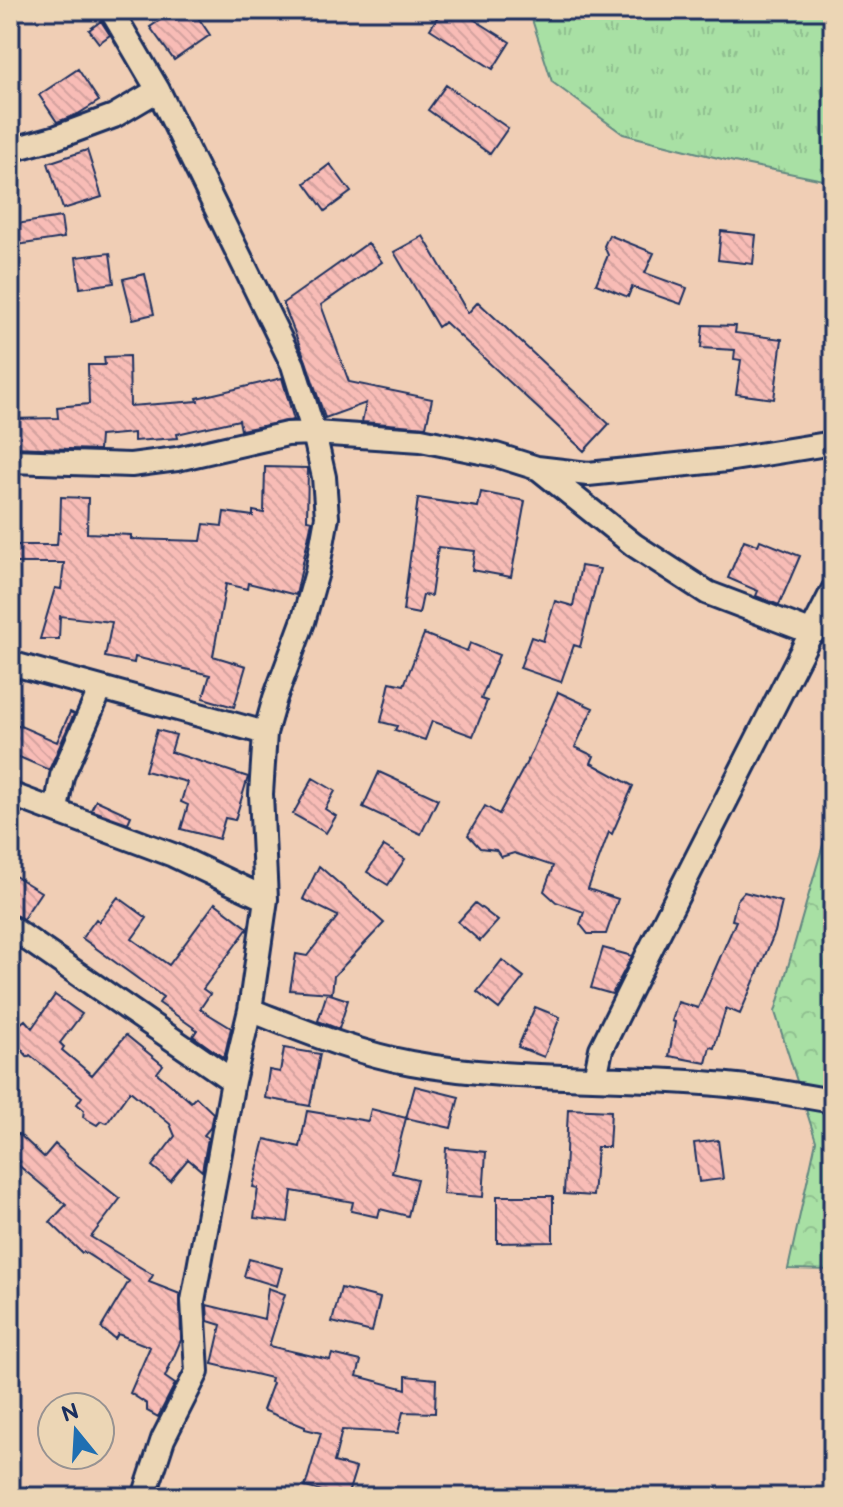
<svg xmlns="http://www.w3.org/2000/svg" width="843" height="1507" font-family="'Balsamiq Sans',sans-serif">
  <style>
    .grass { fill: url(#grass-tufts); stroke: #628881; stroke-width: 2 }
    .forest { fill: url(#forest-crowns); stroke: #628881; stroke-width: 2 }
    .building { fill: url(#building-back-hatch); stroke: #1b2f5e; stroke-width: 2 }
    .lines { fill: none; stroke-linecap: round; stroke-linejoin: round }
    .minor-casing { stroke: #1b2f5e; stroke-width: 28 }
    .minor { stroke: #ecd6b5; stroke-width: 22 }
  </style>
  <defs>
    <pattern id="grass-tufts" width="24" height="20" patternUnits="userSpaceOnUse" patternTransform="scale(2)"><rect width="24" height="20" fill="#a8e0a4"/><path d="M3 7l-1-3M5 7V3M7 7l1-3M15 17l-1-3M17 17v-4M19 17l1-3" fill="none" stroke="#90c090"/></pattern>
    <pattern id="forest-crowns" width="20" height="18" patternUnits="userSpaceOnUse" patternTransform="scale(2)"><rect width="20" height="18" fill="#a8e0a4"/><path d="M2 6a3 3 0 1 1 6 0M12 15a3 3 0 1 1 6 0" fill="none" stroke="#90c090"/></pattern>
    <pattern id="building-back-hatch" width="6" height="6" patternUnits="userSpaceOnUse" patternTransform="scale(2)"><rect width="6" height="6" fill="#f8bcb6"/><path d="M-1 5l2 2M0 0l6 6M5-1l2 2" fill="none" stroke="#d4a29f"/></pattern>
  </defs>
  <rect width="100%" height="100%" fill="#f0ceb5"/>
  <filter id="ink" filterUnits="userSpaceOnUse"><feTurbulence type="fractalNoise" baseFrequency=".0125" numOctaves="2"/><feDisplacementMap in="SourceGraphic" scale="16" xChannelSelector="R" yChannelSelector="G"/><feConvolveMatrix kernelMatrix="1 2 1 2 8 2 1 2 1" color-interpolation-filters="sRGB"/></filter>
  <g filter="url(#ink)">
    <!-- grass -->
    <path class="grass" d="M529,10H833V182L734,162L623,134L552,82Z"/>
    <!-- forest -->
    <path class="forest" d="M833,810V1270L788,1269L816,1141L775,1012Z"/>
    <!-- building -->
    <path class="building" d="M175,10H193L210,35L174,60L150,27Z
      M442,10H459L510,42L493,69L430,29Z
      M101,21L110,35L99,43L89,30Z
      M78,69L99,101L78,114L57,122L39,95Z
      M446,85L508,128L490,154L428,110Z
      M87,150L102,197L63,209L48,163Z
      M330,164L351,192L325,211L305,183Z
      M61,217L64,238L10,246V225Z
      M721,231L756,235L753,264L718,260Z
      M609,235L654,253L645,273L687,288L681,304L632,287L628,297L596,284L608,255L604,246Z
      M423,236L468,313L478,302L609,424L584,451L445,322L438,327L394,252Z
      M368,243L382,262L321,305L349,382L432,399L426,427L362,422L366,403L325,418L306,361L283,303Z
      M110,253L114,283L80,288L76,257Z
      M145,274L154,314L133,319L123,279Z
      M703,325L736,326L735,333L782,339L774,399L736,394L741,360L734,359L735,350L701,348Z
      M129,356L130,406L198,401L197,398L282,378L294,420L241,430L239,420L177,434L178,438L134,441V433L100,436L99,450L11,447L10,419L58,418L57,407L89,404L88,365H105L104,357Z
      M265,467L308,468L307,520L312,521L296,595L248,583L247,589L226,584L213,656L246,666L234,707L203,698L210,675L135,657L134,663L105,657L112,622L60,616L59,639H40L55,588L61,589L64,563H10V545H57L58,532L60,533L61,497L88,498L87,533L131,535V539L201,541L204,524L222,526L224,512L253,516V511L264,513Z
      M481,492L525,501L511,577L472,570L475,551L438,547L431,596L423,595L419,614L403,611L418,498L478,507Z
      M744,540L758,545L760,540L800,556L779,605L756,596L758,591L728,578Z
      M581,566L600,569L580,647L574,645L561,682L520,668L531,637L543,641L555,601L573,606Z
      M424,634L467,651L470,643L499,655L481,699L487,701L473,736L432,721L425,740L395,730L397,726L381,722L390,682L404,685Z
      M558,692L593,708L575,747L594,756L591,763L633,786L612,834L609,832L588,889L618,899L606,934H588L580,924L584,912L556,902L544,891L553,866L514,853L501,857L496,850L480,848L468,835L485,806L499,814L530,756Z
      M70,712L74,714L49,770L10,753V743L18,725L57,742Z
      M157,730L176,735L171,752L248,777L235,820L225,818L219,839L181,829L188,805L181,802L187,782L145,771Z
      M379,772L438,799L421,834L363,807Z
      M313,778L335,791L325,809L336,816L326,833L293,814Z
      M96,800L131,816L128,823L91,810Z
      M384,846L405,859L388,885L367,872Z
      M319,866L384,923L334,976L332,993L290,990L296,954L307,956L338,916L303,899Z
      M10,873L41,892L23,919L10,913Z
      M744,892L782,902L775,932L740,1014L726,1008L714,1048L710,1047L706,1063L669,1056L675,1022L672,1021L678,1002L698,1008L736,921L732,920L737,900Z
      M118,897L147,918L132,939L169,965L215,903L248,928L203,989L210,994L200,1009L231,1028L224,1058L193,1036L197,1030L159,1003L163,997L82,938L96,919L99,922Z
      M475,903L498,921L480,941L458,922Z
      M603,948L632,956L612,994L591,988Z
      M502,960L524,977L499,1009L477,992Z
      M327,993L348,1000L339,1029L318,1021Z
      M55,995L82,1014L60,1043L64,1047L62,1050L92,1075L126,1035L163,1065L157,1073L191,1102L196,1097L213,1113L210,1128L204,1135L208,1138L202,1171L188,1159L170,1181L152,1166L175,1136L170,1124L130,1091L107,1123L101,1121L97,1125L83,1117L84,1110L77,1104L82,1097L30,1055L28,1057L10,1036V1032L25,1020L32,1028Z
      M535,1007L560,1017L544,1057L518,1047Z
      M284,1048L320,1054L310,1106L265,1098L269,1070L280,1072Z
      M415,1086L459,1097L451,1128L406,1118Z
      M371,1109L406,1118L392,1173L417,1179L408,1216L380,1209L378,1217L351,1211L353,1202L292,1191L288,1222L254,1218L258,1188L253,1187L265,1139L300,1147L307,1111L368,1121Z
      M568,1109L611,1111L609,1147H597L593,1196L564,1194Z
      M19,1134L44,1157L55,1144L67,1155L66,1156L120,1199L91,1237L153,1275L149,1282L180,1294L181,1340L165,1377L175,1384L158,1417L147,1411V1404L130,1393L150,1347L118,1334L115,1339L101,1328L129,1281L84,1252L82,1253L50,1222L66,1205L17,1164L20,1162L10,1153V1143Z
      M718,1140L723,1179L699,1182L694,1143Z
      M446,1148L486,1152L483,1197L443,1194Z
      M497,1196H553V1242L497,1243Z
      M249,1259L282,1268L277,1286L244,1276Z
      M268,1288L285,1294L269,1346L330,1360L332,1354L361,1361L357,1376L406,1389V1376L436,1379L435,1413L403,1412L398,1433L342,1430L334,1462L356,1468L347,1497L305,1487L321,1433L305,1429V1427L263,1410L273,1383L270,1382L271,1378L212,1364L221,1325L208,1321L207,1305L264,1319Z
      M341,1288L380,1298L372,1332L332,1322Z"/>
    <g class="lines">
      <!-- minor casing -->
      <g class="minor-casing">
        <path id="minor" d="M111,10L158,90L293,365L314,433L324,477L327,517L317,572L303,622L275,698L265,733L261,794L266,899L250,1010L233,1081L193,1301L197,1372L163,1439L144,1497
          M10,150L57,137L114,116L158,90
          M10,461L131,465L177,459L287,434L314,433L421,440L496,455L537,468L588,474L727,460L833,443
          M538,468L634,545L708,593L813,633
          M10,663L265,733
          M10,794L173,855L266,899
          M56,810L62,776L101,688
          M10,927L233,1081
          M250,1010C302,1030 356,1053 411,1063C519,1083 629,1074 737,1086C769,1089 801,1096 833,1101
          M595,1078L601,1049L650,950L833,590"/>
      </g>
      <!-- minor -->
      <use href="#minor" class="minor"/>
    </g>
  </g>
  <!-- margin -->
  <rect width="843" height="1507" fill="none" stroke="#ecd6b5" stroke-width="40"/>
  <rect x="20" y="20" width="803" height="1467" fill="none" stroke="#1b2f5e" stroke-width="3" filter="url(#ink)"/>
  <!-- north arrow -->
  <g transform="translate(76 1431) rotate(342)"><circle r="38" fill="#ecd6b5" stroke="#989392" stroke-width="2"/>
  <path d="M0-6L14 30L0 20L-14 30Z" fill="#1f6fb2"/>
  <text y="-12" font-size="22" font-weight="bold" text-anchor="middle" fill="#1b2f5e">N</text>
  </g>
</svg>
